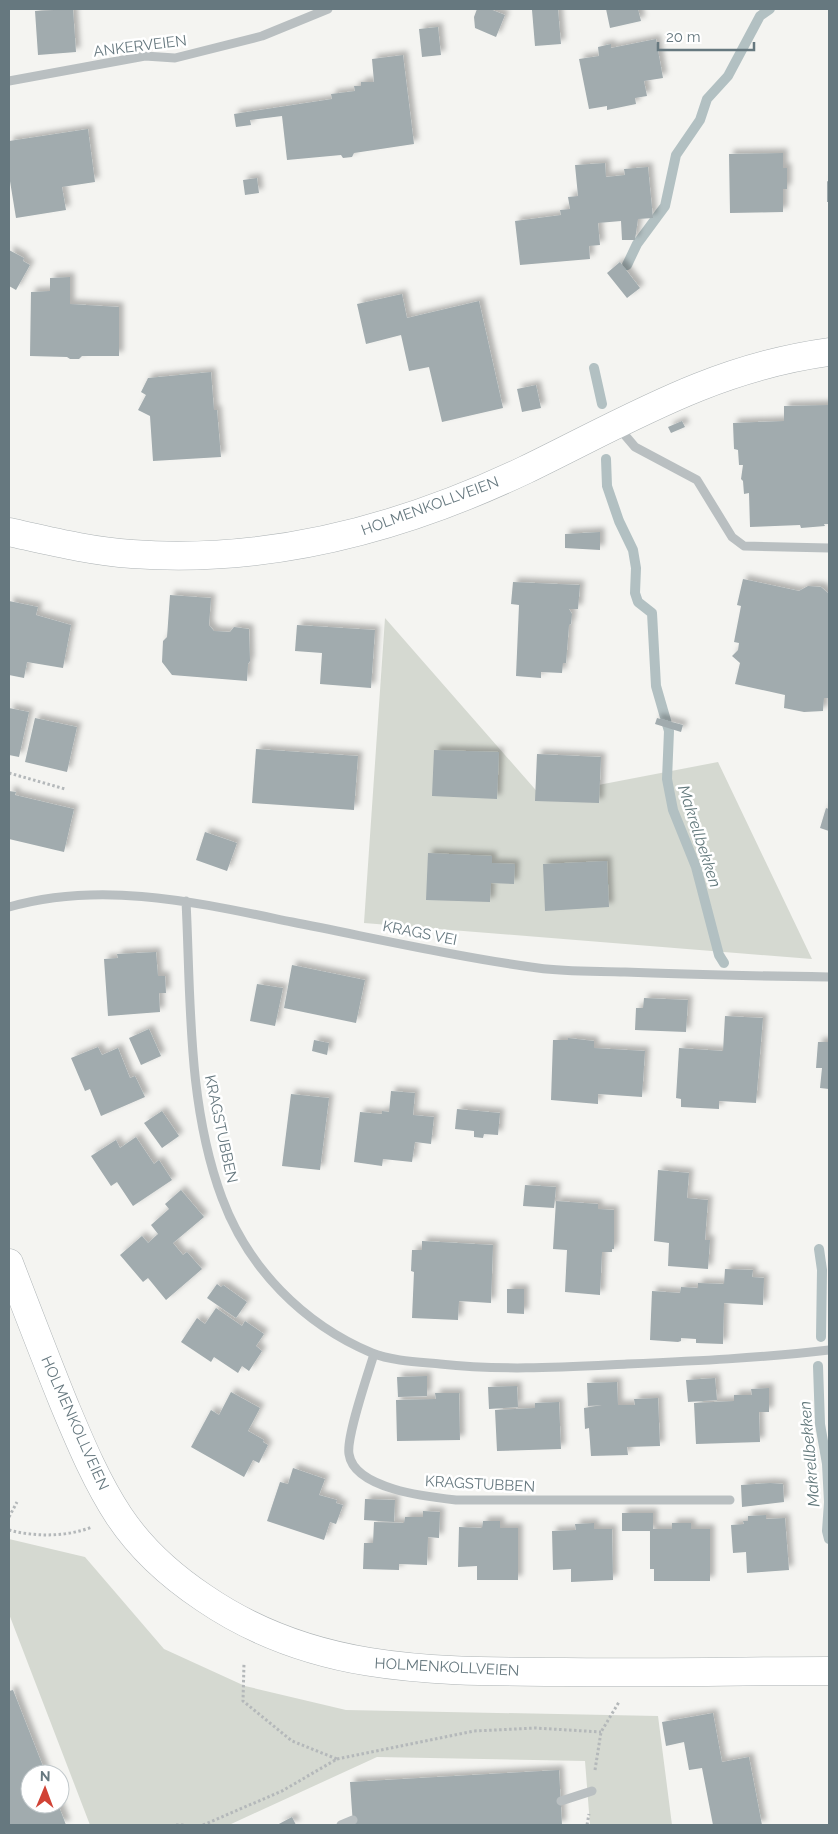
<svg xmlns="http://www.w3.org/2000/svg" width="838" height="1834" font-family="Raleway,sans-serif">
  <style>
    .green { fill: #d5d9d1 }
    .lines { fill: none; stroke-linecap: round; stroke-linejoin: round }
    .stream { stroke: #b2c0c2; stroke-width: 10 }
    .building { fill: #a1abae; filter: url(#shadow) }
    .major-casing { stroke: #adb3b5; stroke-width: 29 }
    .path { stroke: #b4b8ba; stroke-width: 3; stroke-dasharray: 2.5 2.5; stroke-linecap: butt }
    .minor { stroke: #b9bfc1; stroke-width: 9 }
    .major { stroke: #fff; stroke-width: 28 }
    .labels { text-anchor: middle; stroke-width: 5; stroke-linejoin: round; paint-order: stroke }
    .street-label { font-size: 15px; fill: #66787f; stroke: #fff }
    .water-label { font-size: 16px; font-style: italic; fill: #63797c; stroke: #fff }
  </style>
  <defs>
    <filter id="shadow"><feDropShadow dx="4.5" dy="-4.5" stdDeviation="2.5" flood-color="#0004"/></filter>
  </defs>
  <rect width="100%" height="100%" fill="#f4f4f1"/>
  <!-- green -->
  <path class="green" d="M385,618L541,796L718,762L812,959L364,923Z
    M9,1539L85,1557L164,1649L245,1686L346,1710L658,1716L672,1825H590L585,1761L377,1757L229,1825H90L9,1614Z"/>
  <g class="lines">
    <!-- stream -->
    <path class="stream" d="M627,265L637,244L665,206L676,155L700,120L707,99L728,76L760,16L770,9
      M594,368L602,404
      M606,459L607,486L619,521L633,550L636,568L635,593L638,602L652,613L656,686L669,731L667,779L673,810L696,867L719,955L724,963
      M819,1249L822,1270L821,1337
      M818,1366L820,1424L827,1464L829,1502L827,1531L829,1539"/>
  </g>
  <!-- building -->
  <path class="building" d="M73,9L76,52L38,55L35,11Z
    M477,9H490L505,15L496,37L475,28L474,17Z
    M558,9L561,44L535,46L532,10Z
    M606,9H638L641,21L610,28Z
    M438,27L441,55L422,57L419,29Z
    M656,39L663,78L644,81L647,96L635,98L636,104L607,110V106L589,109L579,59L599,56L598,47L611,44V48Z
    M403,55L414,144L354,153L352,157L343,158L341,155L287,160L282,116L250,120L251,125L236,127L234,114L332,99L331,94L355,91L354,86H361V82H374L372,59Z
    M88,129L95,182L62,187L66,210L16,218L9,175V141Z
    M783,153V168H787V189H783V212L730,213L729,154Z
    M605,163L606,177L625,175L624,169L648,167L653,218L638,219L635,240H622L621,221L598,223L600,245L589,246L590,259L520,265L515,221L561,215L560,210L570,209L568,197L578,196L575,165Z
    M257,178L259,193L245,195L243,180Z
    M827,181L829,182V202H827Z
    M9,250L24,258L23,261L30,265L16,290L9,286Z
    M620,262L640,288L627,298L607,273Z
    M70,277V304L119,307V356H82L79,359H70L67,357L30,356L31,292L50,291V278Z
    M402,294L407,318L479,301L503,408L442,422L429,367L409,371L401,335L366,344L357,304Z
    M211,372L214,410H217L221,457L153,461L150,416L138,410L146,395L141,392L148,378Z
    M536,385L541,408L522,412L517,389Z
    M829,405V524H824L825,526L801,528L800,525L750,527L749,493L744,494L743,481L741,479L743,465H739L738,450L734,449L733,423L784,421V406Z
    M682,421L685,427L671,433L668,427Z
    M600,532V550L565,548V534Z
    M743,579L799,591L808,586L821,587L829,594V698H824L823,711L804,712L784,708L785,695L735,684L740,663L732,656L738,650L739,643L734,642L741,606L737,605Z
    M513,582L580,585L578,609H569L572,614L571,624L569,625L566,663H563L562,673L541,672V678L516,676L519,605L511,604Z
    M170,595L211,598L209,625L214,631L230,632L234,627L249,629L250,661L248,664L247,681L172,675L162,662L163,641L167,637Z
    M9,601L38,607L36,615L71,625L63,668L27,662L24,678L9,675Z
    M297,625L375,630L371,688L320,684L322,653L295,651Z
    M9,708L29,712L19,757L9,755Z
    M35,718L77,727L67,772L25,762Z
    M657,718L683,725L681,732L655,724Z
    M256,749L358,756L354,810L252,803Z
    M434,750L499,752L497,799L432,796Z
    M537,754L601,757L599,803L535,801Z
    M9,791L16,792L15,795L74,809L64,852L9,839Z
    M826,808L829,809V831L820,828Z
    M205,832L237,843L227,871L196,860Z
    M428,853L492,856V863L515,864L514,884L491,883L490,902L426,900Z
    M607,861L609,907L545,911L543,864Z
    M156,952L158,976H165L166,993H159L160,1012L108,1016L104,959L118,958L117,954Z
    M292,965L365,980L356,1023L284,1008Z
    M257,984L283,988L275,1026L250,1021Z
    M644,998L688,1000L686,1032L635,1030L636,1008H643Z
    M725,1016L763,1018L756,1103L719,1101V1109L681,1107V1099L676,1098L679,1048L723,1051Z
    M149,1029L161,1056L141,1065L129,1038Z
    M568,1038L594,1041V1048L645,1051L642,1097L598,1094V1104L551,1100L553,1040H568Z
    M314,1040L329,1043L327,1055L312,1051Z
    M818,1042H829V1089L820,1088L822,1068H816Z
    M98,1047L102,1055L118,1048L130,1078L135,1076L145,1097L101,1116L90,1089L85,1091L71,1058Z
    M391,1091L415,1093L413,1115L434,1117L431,1144L415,1142L412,1162L383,1159L382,1166L354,1162L360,1112L382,1114V1111L389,1112Z
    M291,1094L329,1098L320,1170L282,1166Z
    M457,1109L500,1113L498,1135L484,1134L483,1138L474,1137V1131L455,1129Z
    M162,1111L179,1136L162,1148L144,1123Z
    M136,1137L154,1164L159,1160L172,1180L133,1206L117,1182L111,1186L91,1156L116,1140L120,1148Z
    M658,1170L689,1173L687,1198L708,1200L705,1240H710L708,1269L668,1266L669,1243L654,1241Z
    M525,1185L556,1187L554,1208L523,1206Z
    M181,1190L204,1217L173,1243L183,1255L187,1252L202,1269L166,1300L148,1278L143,1282L120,1255L142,1236L148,1243L158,1234L151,1225L169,1209L165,1204Z
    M556,1201L598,1204V1209L614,1210V1249H612V1252H602L600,1295L565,1292L567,1250L553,1249Z
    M422,1241L493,1245L491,1303L459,1301L458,1320L412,1318L414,1272L411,1271L412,1250H422Z
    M725,1269L753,1270L752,1277L764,1278L763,1305L724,1303L723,1344L696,1343V1339L681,1338V1341L678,1342L650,1340L652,1291L680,1293L681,1287L698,1288V1283L724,1284Z
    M217,1284L221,1287L223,1285L247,1302L236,1318L207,1298Z
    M507,1289H524V1314L507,1313Z
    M216,1308L242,1326L245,1321L264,1334L256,1346L262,1351L249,1371L242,1366L238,1373L214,1357L211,1362L181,1342L197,1318L205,1324Z
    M427,1376V1396L398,1397L397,1377Z
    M715,1378L717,1400L688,1402L686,1380Z
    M617,1382L618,1405H635L634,1399L658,1398L660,1446L627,1447L628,1455L591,1456L589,1428L585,1429L584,1408L602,1405L588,1406L587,1383Z
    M517,1386L518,1407L489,1409L488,1387Z
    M769,1388V1412H759L760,1442L696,1444L694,1403L734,1401V1395H752L751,1389Z
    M231,1392L260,1408L248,1431L264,1440L263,1442L268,1445L259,1463L253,1460L244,1477L191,1447L211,1410L219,1415Z
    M435,1393H459L460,1440L397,1441L396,1400L436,1399Z
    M559,1402L561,1449L497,1451L495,1410L535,1408V1403Z
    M293,1468L325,1479L319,1495L337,1500L336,1503L343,1505L336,1524L330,1522L324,1540L267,1521L280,1482L288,1484Z
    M770,1483L783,1484L784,1502L742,1507L741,1485Z
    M365,1499L395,1500L394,1522L364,1520Z
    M423,1511L440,1512L439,1538L428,1537L427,1565L399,1564V1570L363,1569L364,1543H373L374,1522L404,1523L405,1517H423Z
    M622,1513H653V1529H672V1523H691V1529H710V1581H654V1569H650V1531H622Z
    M766,1515V1519L785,1518L789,1570L747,1573L746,1552L733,1553L731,1525L744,1524L743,1521H748V1516Z
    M483,1521H500V1528H518V1580H477V1566L458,1567L459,1527L482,1528Z
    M594,1523V1529H612L613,1580L571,1582V1569L553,1570L552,1531L576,1530L575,1524Z
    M13,1690L46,1774H30V1804H58L66,1825H9V1691Z
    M713,1713L722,1762L749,1757L762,1825H713L702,1768L689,1770L684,1742L666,1746L662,1722Z
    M559,1770L562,1825H353L350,1782Z
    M292,1817L296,1825H277Z"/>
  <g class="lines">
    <!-- major casing -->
    <g class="major-casing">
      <path id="major" d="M9,532C50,541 90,551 132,554C269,564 401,529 525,470C628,420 712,368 829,352
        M9,1263C27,1310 45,1357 64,1404C80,1442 96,1481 119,1516C141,1549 171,1576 204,1598C315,1674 435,1671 564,1672C652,1673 741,1671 829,1671"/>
    </g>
    <!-- path -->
    <path class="path" d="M9,773L65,789
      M9,1517L17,1502
      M9,1530C34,1537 67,1537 92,1527
      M337,1759L474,1731L535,1728L601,1732
      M595,1770L601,1732L619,1702
      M176,1825H186
      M203,1825L282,1791L337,1759L292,1741L243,1701L244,1663
      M587,1825L589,1814"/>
    <!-- minor -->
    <path class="minor" d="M9,81L145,56L175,58L262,36L328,9
      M618,427L635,447L697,480L732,537L744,546L829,548
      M186,901C191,1000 187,1104 222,1198C248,1268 303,1324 372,1353C392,1361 419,1362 440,1364C502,1371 565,1367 627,1364C695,1361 762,1358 829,1350
      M9,907C103,880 199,903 292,922C374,938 456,957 538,968C567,972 597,971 625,972C693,975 761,976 829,977
      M374,1354C368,1374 346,1437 349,1454C354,1489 428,1497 456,1500H730
      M561,1801L592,1791
      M341,1825L353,1820"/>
    <!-- major -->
    <use href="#major" class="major"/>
  </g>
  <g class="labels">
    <!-- street labels -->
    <g class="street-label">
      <text transform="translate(140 46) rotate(-7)" y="5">ANKERVEIEN</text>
      <text transform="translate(430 506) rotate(-20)" y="5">HOLMENKOLLVEIEN</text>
      <text transform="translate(420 933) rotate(11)" y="5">KRAGS VEI</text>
      <text transform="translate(221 1129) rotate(78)" y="5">KRAGSTUBBEN</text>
      <text transform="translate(75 1423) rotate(66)" y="5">HOLMENKOLLVEIEN</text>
      <text transform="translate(480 1484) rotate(3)" y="5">KRAGSTUBBEN</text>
      <text transform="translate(447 1667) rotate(3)" y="5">HOLMENKOLLVEIEN</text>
    </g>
    <!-- water labels -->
    <g class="water-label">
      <text transform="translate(700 836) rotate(72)" y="6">Makrellbekken</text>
      <text transform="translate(809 1454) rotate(-95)" y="6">Makrellbekken</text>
    </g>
  </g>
  <!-- border -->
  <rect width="838" height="1834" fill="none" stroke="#66787f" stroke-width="20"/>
  <!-- north arrow -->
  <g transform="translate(45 1789) rotate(1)"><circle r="24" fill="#ffffff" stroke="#c2c9cc"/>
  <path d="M0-4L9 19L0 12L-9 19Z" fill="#d14235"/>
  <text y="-8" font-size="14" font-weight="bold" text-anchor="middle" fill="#66787f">N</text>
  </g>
  <!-- scale -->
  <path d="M658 42v8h96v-8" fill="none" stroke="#66787f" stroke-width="2.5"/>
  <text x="666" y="42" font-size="15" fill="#66787f" stroke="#ffffff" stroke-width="4" paint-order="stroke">20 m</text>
</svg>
